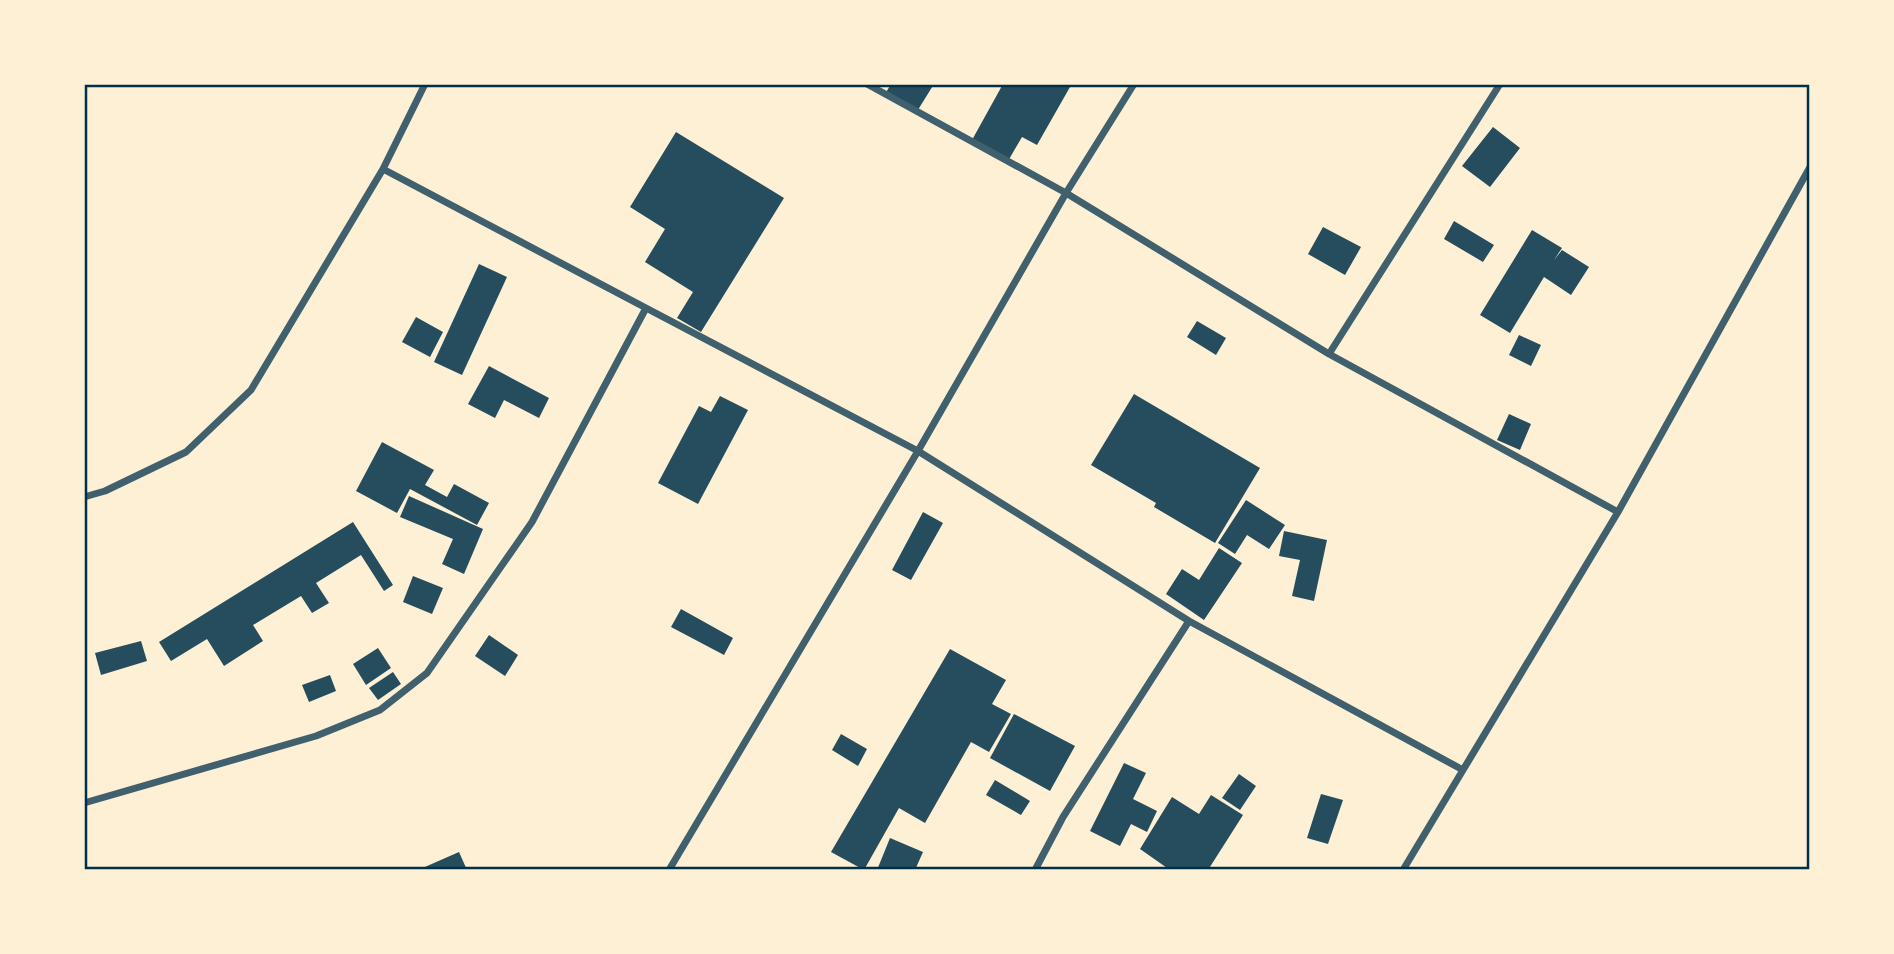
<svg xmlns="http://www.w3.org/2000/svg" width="1894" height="954" font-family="'Golos Text',sans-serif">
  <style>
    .building { fill: #264d5e }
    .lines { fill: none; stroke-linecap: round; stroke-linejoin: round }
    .minor { stroke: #3f606c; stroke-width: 7 }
    .neatline { fill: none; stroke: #003049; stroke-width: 2.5 }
  </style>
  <rect width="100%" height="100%" fill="#fdf0d5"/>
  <!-- building -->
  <path class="building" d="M891,84H934L916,113L885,94Z
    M1003,84H1064L1070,87L1037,145L1022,137L1008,161L972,140Z
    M1493,127L1520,148L1490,187L1462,166Z
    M676,132L784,198L701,332L677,318L693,292L645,262L665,229L630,207Z
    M1454,221L1494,245L1483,262L1444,239Z
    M1323,227L1361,247L1345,275L1308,254Z
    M1532,230L1562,248L1554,260L1562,250L1589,267L1571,295L1544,277L1510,333L1480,315Z
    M479,264L507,277L462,375L434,362Z
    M416,317L443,332L430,357L402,342Z
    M1197,321L1226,338L1216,355L1187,337Z
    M1519,335L1541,345L1531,366L1509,355Z
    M489,366L549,398L539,418L504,400L495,418L468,404Z
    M1134,394L1260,468L1215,543L1154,507L1156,503L1091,465Z
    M720,396L748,410L698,504L658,483L699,406L711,412Z
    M1509,414L1531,424L1520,450L1497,440Z
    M382,442L434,470L425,485L447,497L454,484L489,503L477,525L410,489L397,513L356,491Z
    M409,496L483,529L464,574L442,564L453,539L400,517Z
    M1246,500L1285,525L1269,549L1247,535L1235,554L1218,543Z
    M923,512L943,523L911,580L892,570Z
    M353,522L393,585L384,591L361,555L316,583L329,603L312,613L301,596L253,625L263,641L224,666L207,639L171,661L159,642Z
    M1284,531L1327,540L1314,601L1292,596L1300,560L1279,556Z
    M1219,548L1242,563L1204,620L1166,594L1182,569L1199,580Z
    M413,576L443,588L432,614L403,602Z
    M681,609L733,638L724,655L671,627Z
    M489,635L518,655L505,676L475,656Z
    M141,641L147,661L101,675L95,653Z
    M378,648L391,668L366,685L353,664Z
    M950,649L1006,680L992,704L1011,714L989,752L971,742L925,823L899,808L864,870L831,852Z
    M393,672L401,684L378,700L369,688Z
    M330,675L336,691L309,702L302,685Z
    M1014,714L1075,746L1050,791L990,758Z
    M841,734L867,749L858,766L832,750Z
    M1124,763L1146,773L1133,799L1157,811L1147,832L1131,824L1120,846L1090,831Z
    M1239,774L1256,786L1240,810L1222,798Z
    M995,780L1030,801L1021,815L986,795Z
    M1321,794L1343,800L1328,844L1307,838Z
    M1211,795L1243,815L1208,870H1170L1140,849L1172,797L1199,814Z
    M890,838L923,852L915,870H877Z
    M459,852L467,870H418Z"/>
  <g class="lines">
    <!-- minor -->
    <path class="minor" d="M867,84L1066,193L1329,354L1618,512
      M383,169L646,308
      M1329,354L1500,84
      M84,497L105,491L186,452L251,390L383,169L425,84
      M84,803L316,736L380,710L427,673L532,522L646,308L918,451L1189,621L1463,770L1618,512L1810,167
      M669,870L918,451L1066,193L1134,84
      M1035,870L1063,817L1189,621
      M1403,870L1463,770"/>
  </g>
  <!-- border -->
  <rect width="1894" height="954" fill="none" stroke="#fdf0d5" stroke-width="172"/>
  <rect x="86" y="86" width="1722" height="782" class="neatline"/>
</svg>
